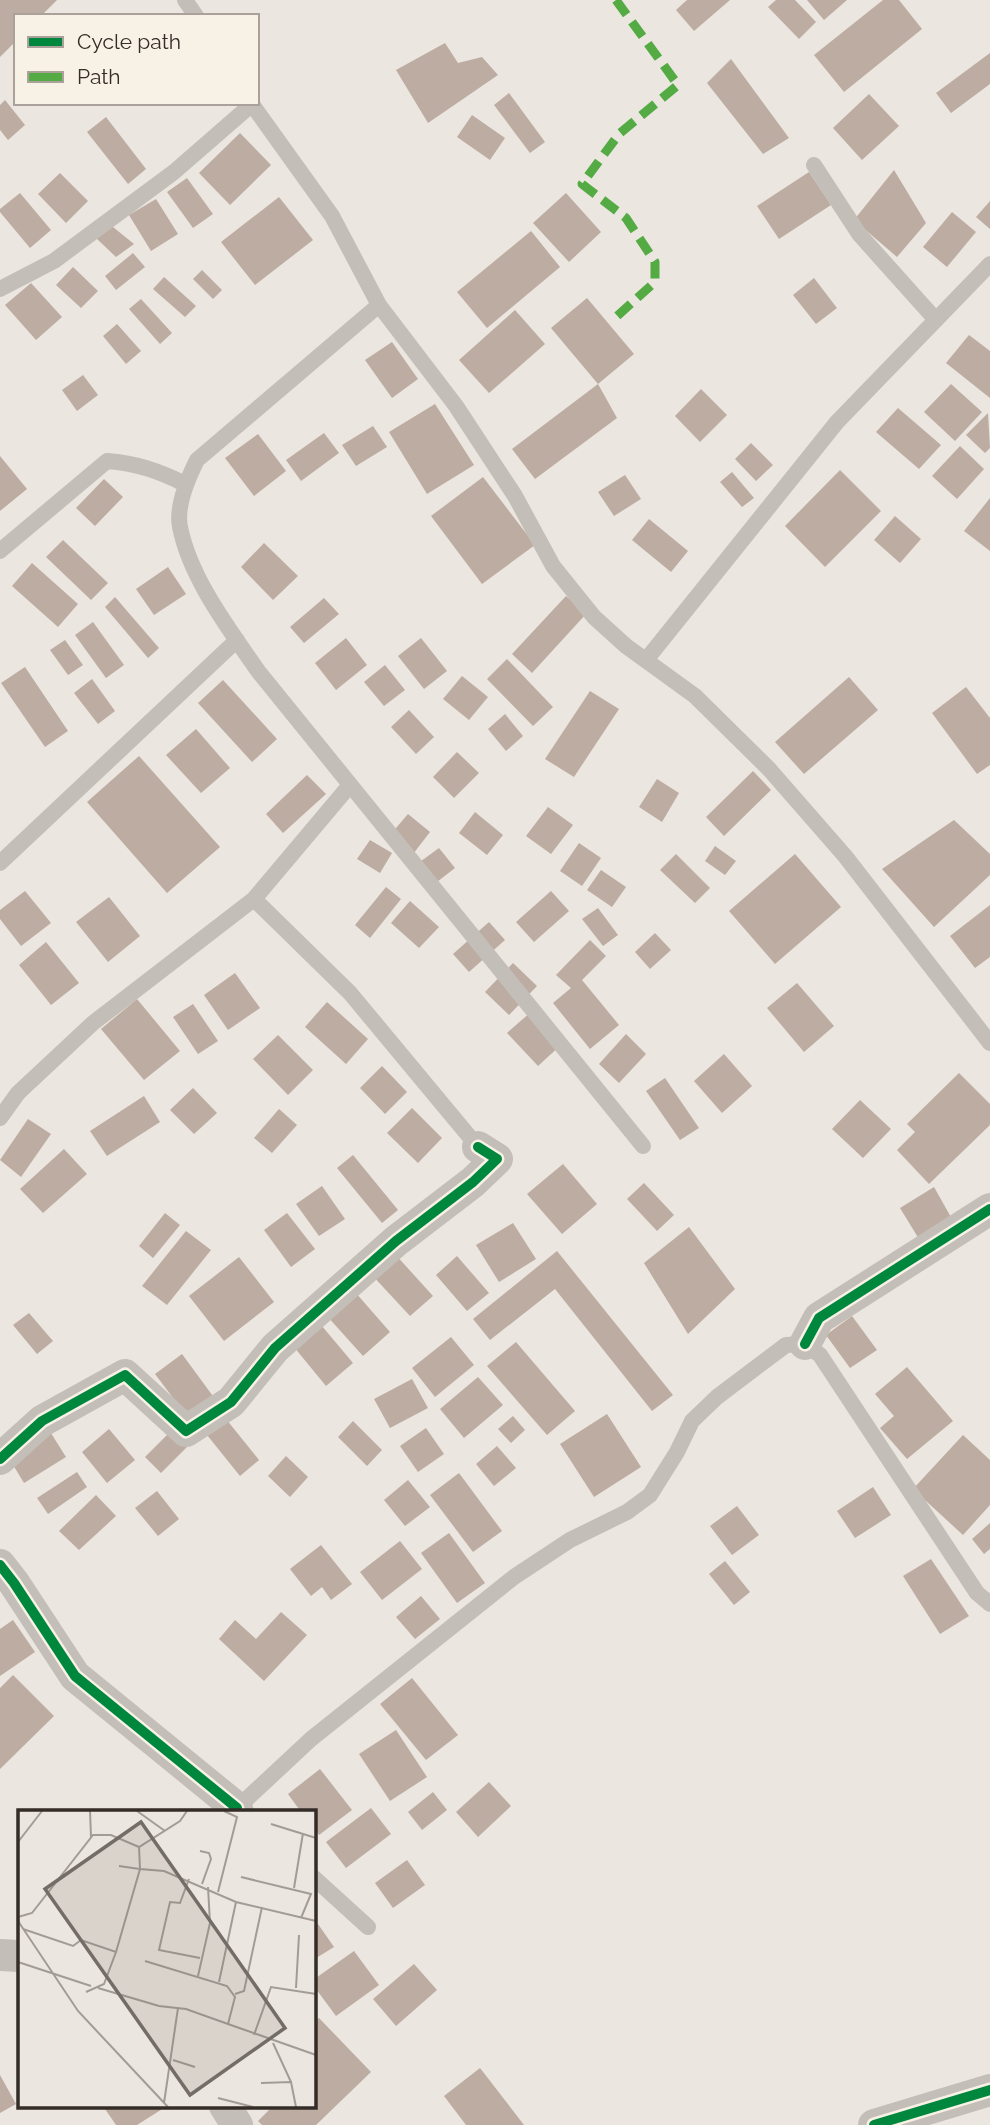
<svg xmlns="http://www.w3.org/2000/svg" width="990" height="2125" font-family="Raleway,sans-serif">
  <style>
    .building { fill: #bdaca2 }
    .lines { fill: none; stroke-linecap: round; stroke-linejoin: round }
    .lane { stroke: #c4beb8; stroke-width: 16 }
    .street { stroke: #c4beb8; stroke-width: 32 }
    .quiet { stroke: #54ab44; stroke-width: 9; stroke-dasharray: 18 9; stroke-linecap: butt }
    .cycleway-casing { stroke: #f8f1e6; stroke-width: 15 }
    .cycleway { stroke: #00873e; stroke-width: 10 }
    .inset-road { fill: none; stroke: #a29c95; stroke-width: 2 }
    .view { fill: #746d67; fill-opacity: 0.15; stroke: #746d67; stroke-width: 3.5 }
    .inset-edge { fill: none; stroke: #342c27; stroke-width: 3.5 }
  </style>
  <rect width="100%" height="100%" fill="#ebe6df"/>
  <!-- building -->
  <path class="building" d="M0,0H57L41,16H16V41L0,57Z
    M687,0H730L694,31L676,10Z
    M776,0H795L816,22L799,39L768,7Z
    M807,0H847L824,20Z
    M883,0H899L922,29L844,92L814,55Z
    M445,43L458,63L482,57L498,75L428,123L396,70Z
    M990,53V84L951,113L936,93Z
    M731,59L789,138L763,154L707,83Z
    M509,93L545,142L530,153L494,105Z
    M869,94L899,126L862,160L833,128Z
    M5,100L25,125L8,140L0,130V105Z
    M472,115L505,138L490,160L457,137Z
    M106,117L146,169L128,184L87,132Z
    M240,133L271,165L230,205L199,173Z
    M894,170L926,223L897,257L854,220Z
    M809,172L831,205L779,239L757,206Z
    M60,173L88,201L66,223L38,194Z
    M187,178L213,214L193,228L167,192Z
    M20,193L51,230L30,248L0,212V209Z
    M566,193L601,232L569,262L533,223Z
    M279,197L313,240L255,285L221,242Z
    M156,199L178,234L151,251L129,215Z
    M990,201V229L976,217Z
    M952,212L976,232L947,267L923,247Z
    M113,227L134,244L116,257L95,237Z
    M531,231L560,267L487,328L457,292Z
    M133,253L145,267L116,290L105,276Z
    M73,267L98,291L81,308L56,285Z
    M202,270L222,290L213,299L193,279Z
    M164,277L196,306L185,317L153,289Z
    M814,278L837,308L816,324L793,295Z
    M31,283L62,317L36,340L5,305Z
    M587,298L634,354L598,384L551,328Z
    M141,299L172,333L160,344L129,309Z
    M515,310L545,344L489,393L459,360Z
    M117,324L141,351L126,364L103,336Z
    M969,335L990,351V398L946,363Z
    M392,342L418,379L392,398L365,360Z
    M83,375L98,395L77,411L62,390Z
    M598,384L617,418L535,479L512,449Z
    M951,384L982,412L955,441L924,412Z
    M701,389L727,415L700,442L675,416Z
    M435,404L474,465L427,494L389,432Z
    M898,408L941,445L919,469L876,432Z
    M988,413L990,448L985,453L966,435Z
    M373,426L387,447L356,466L342,445Z
    M324,433L339,453L301,481L286,460Z
    M258,434L286,471L254,496L225,458Z
    M751,443L773,465L756,481L735,459Z
    M960,446L984,469L957,499L932,476Z
    M0,456L27,489L0,511Z
    M840,470L881,511L825,567L785,526Z
    M732,472L754,498L742,507L720,482Z
    M625,475L641,499L614,516L598,492Z
    M483,477L535,545L482,584L431,516Z
    M104,479L123,497L95,526L76,508Z
    M990,498V551L964,531Z
    M895,516L921,539L900,563L874,540Z
    M649,519L688,551L671,572L632,540Z
    M63,540L108,583L91,600L46,557Z
    M264,543L298,576L273,600L241,567Z
    M32,563L78,604L58,627L12,586Z
    M168,567L186,594L154,615L136,589Z
    M566,596L586,614L532,673L512,654Z
    M115,597L159,648L148,658L105,607Z
    M324,598L339,614L304,643L290,627Z
    M93,622L124,665L106,678L75,635Z
    M346,638L367,665L336,690L315,663Z
    M421,638L447,671L424,689L398,656Z
    M65,640L83,665L68,675L50,650Z
    M507,659L553,707L533,726L487,679Z
    M385,665L405,690L384,706L364,682Z
    M25,667L68,731L45,747L1,683Z
    M462,676L488,697L469,720L443,699Z
    M849,677L878,710L804,774L775,742Z
    M92,679L115,711L98,724L74,693Z
    M223,680L277,739L252,762L198,703Z
    M966,687L990,718V765L977,774L932,713Z
    M590,691L619,709L574,777L545,759Z
    M409,710L434,737L416,754L391,727Z
    M505,714L523,736L506,751L488,729Z
    M196,729L230,768L201,793L166,755Z
    M457,752L479,773L454,798L433,777Z
    M139,756L220,847L167,893L87,802Z
    M753,771L771,790L724,836L706,817Z
    M307,775L326,794L283,833L266,814Z
    M657,779L679,793L662,822L639,807Z
    M548,807L573,825L551,854L526,836Z
    M475,812L503,835L487,855L459,833Z
    M408,814L430,832L413,854L390,835Z
    M954,820L990,854V875L934,927L882,869Z
    M370,840L392,853L380,873L357,859Z
    M579,843L601,858L582,886L560,871Z
    M715,846L736,861L725,875L705,861Z
    M439,848L455,868L433,885L417,864Z
    M676,854L710,888L695,903L660,870Z
    M795,854L841,907L775,964L729,911Z
    M601,870L626,887L612,907L587,890Z
    M386,887L401,899L370,938L355,925Z
    M25,891L51,923L21,946L0,919V910Z
    M551,891L569,911L534,942L516,922Z
    M109,897L140,936L108,962L76,922Z
    M410,901L439,927L419,948L391,923Z
    M990,905V957L975,968L950,936Z
    M598,908L618,935L603,946L582,919Z
    M489,922L505,940L469,972L453,954Z
    M655,933L671,950L650,969L635,952Z
    M590,940L606,956L582,980L619,1025L590,1049L553,1003L571,988L556,975Z
    M46,942L79,983L51,1005L19,965Z
    M513,963L537,986L509,1015L485,992Z
    M235,973L260,1008L228,1030L204,995Z
    M797,983L834,1026L804,1052L767,1008Z
    M137,999L180,1051L144,1080L101,1029Z
    M327,1002L368,1039L346,1064L305,1027Z
    M193,1004L218,1041L198,1054L173,1017Z
    M532,1011L563,1043L538,1066L507,1033Z
    M626,1034L646,1054L619,1083L599,1064Z
    M278,1035L313,1070L288,1095L253,1059Z
    M724,1054L752,1086L722,1113L694,1081Z
    M382,1066L407,1092L385,1114L360,1088Z
    M959,1073L990,1104V1125L929,1184L897,1150L915,1132L907,1124Z
    M665,1078L699,1128L680,1140L646,1091Z
    M193,1088L217,1113L194,1134L170,1110Z
    M144,1096L160,1122L107,1156L90,1131Z
    M860,1100L891,1129L863,1158L832,1129Z
    M412,1108L442,1138L418,1163L387,1133Z
    M279,1109L297,1125L272,1153L254,1138Z
    M28,1119L51,1134L21,1177L0,1160Z
    M64,1149L87,1174L43,1213L20,1189Z
    M353,1155L398,1210L382,1223L337,1168Z
    M563,1164L597,1204L562,1234L527,1194Z
    M644,1183L674,1215L657,1231L627,1199Z
    M322,1186L345,1219L319,1236L296,1204Z
    M934,1187L952,1219L919,1239L900,1208Z
    M165,1213L180,1225L153,1258L139,1246Z
    M287,1213L315,1249L291,1267L264,1230Z
    M513,1223L536,1259L499,1282L476,1245Z
    M689,1227L735,1289L688,1334L644,1263Z
    M186,1231L211,1250L167,1305L142,1286Z
    M557,1251L673,1395L652,1411L555,1289L490,1340L473,1319Z
    M394,1253L433,1296L410,1316L371,1274Z
    M457,1256L489,1293L467,1311L436,1275Z
    M239,1257L274,1302L224,1341L189,1296Z
    M355,1292L390,1332L363,1356L327,1316Z
    M29,1313L53,1341L37,1354L13,1325Z
    M852,1316L877,1350L850,1368L826,1335Z
    M316,1319L353,1363L326,1386L289,1341Z
    M451,1337L474,1365L435,1397L412,1368Z
    M516,1342L575,1411L547,1435L487,1366Z
    M182,1354L218,1403L192,1423L155,1374Z
    M907,1367L953,1421L907,1459L880,1428L894,1416L875,1394Z
    M478,1377L503,1405L464,1438L440,1409Z
    M412,1379L428,1408L390,1428L374,1399Z
    M607,1414L641,1467L594,1497L560,1444Z
    M513,1416L525,1430L511,1443L498,1429Z
    M226,1419L259,1460L240,1476L207,1435Z
    M353,1421L382,1450L367,1466L338,1437Z
    M426,1428L444,1454L418,1472L400,1446Z
    M109,1429L135,1460L107,1483L82,1452Z
    M173,1429L189,1445L161,1473L145,1457Z
    M49,1430L66,1457L24,1483L7,1455Z
    M963,1435L990,1460V1505L963,1535L913,1489Z
    M497,1446L516,1468L494,1486L476,1464Z
    M286,1456L308,1477L290,1497L268,1476Z
    M77,1472L87,1487L48,1514L37,1498Z
    M459,1473L502,1531L473,1552L430,1495Z
    M408,1480L430,1507L405,1526L384,1500Z
    M873,1487L891,1515L855,1538L837,1511Z
    M157,1491L179,1519L158,1536L135,1508Z
    M96,1495L116,1516L79,1550L59,1531Z
    M737,1506L759,1535L732,1555L710,1526Z
    M990,1523V1549L984,1554L972,1539Z
    M449,1533L485,1583L457,1603L421,1553Z
    M400,1541L422,1569L382,1600L360,1572Z
    M321,1545L352,1584L331,1600L322,1587L311,1596L290,1569Z
    M931,1559L969,1616L940,1634L903,1576Z
    M725,1561L750,1592L734,1605L709,1574Z
    M421,1596L440,1619L415,1639L396,1617Z
    M281,1612L307,1635L264,1681L219,1639L235,1620L256,1639Z
    M13,1620L35,1652L0,1676V1629Z
    M13,1675L54,1716L0,1769V1688Z
    M412,1678L458,1735L426,1760L380,1704Z
    M396,1730L427,1777L390,1801L359,1754Z
    M320,1769L352,1810L319,1835L313,1827V1812H301L288,1794Z
    M489,1782L511,1806L478,1837L456,1812Z
    M433,1792L447,1810L422,1830L408,1812Z
    M371,1808L391,1834L346,1868L326,1842Z
    M407,1860L425,1885L393,1908L375,1883Z
    M318,1924L334,1947L313,1960V1927Z
    M354,1951L379,1985L336,2016L313,1985V1980Z
    M414,1964L437,1990L396,2026L373,1999Z
    M319,2018L371,2072L316,2125H262L258,2121L273,2106H313V2023Z
    M480,2068L524,2125H466L444,2096Z
    M0,2075L16,2104L0,2113Z
    M103,2106H167L137,2125H116Z"/>
  <g class="lines">
    <!-- lane -->
    <path class="lane" d="M185,0L196,16
      M251,103L332,216L379,305L197,460C188,478 176,507 180,527C190,578 229,629 258,671L643,1146
      M814,165L859,234L936,320
      M0,289L54,261L174,172L252,104
      M379,305L456,406L515,496L553,566L594,617L626,646L695,696L769,769L845,856L990,1043
      M0,551L107,461C136,463 159,471 185,484
      M646,660L837,422L990,264
      M0,863L237,640
      M254,899L350,993L478,1147
      M0,1118L18,1093L93,1023L254,899L350,785
      M242,1812L237,1808L311,1739L514,1577L570,1540L627,1512L650,1495L677,1452L692,1421L717,1397L786,1345L805,1344L820,1355L977,1593L990,1604
      M313,1877L368,1927"/>
    <!-- street -->
    <path class="street" d="M805,1344L819,1318L990,1209
      M0,1459L42,1421L125,1375L186,1431L231,1402L275,1348L396,1241L473,1182L497,1159L478,1147
      M0,1565L14,1583L75,1676L237,1808L233,1812
      M0,1955L19,1956
      M225,2106L237,2125
      M874,2125L990,2090"/>
    <!-- quiet -->
    <path class="quiet" d="M616,0L678,85L619,134L582,184L626,218L655,262V282L616,317"/>
    <!-- cycleway casing -->
    <g class="cycleway-casing">
      <path id="cycleway" d="M805,1344L819,1318L990,1209
        M0,1459L42,1421L125,1375L186,1431L231,1402L275,1348L396,1241L473,1182L497,1159L478,1147
        M0,1565L14,1583L75,1676L237,1808L233,1812
        M874,2125L990,2090"/>
    </g>
    <!-- cycleway -->
    <use href="#cycleway" class="cycleway"/>
  </g>
  <!-- overview -->
  <g transform="translate(18 1810)">
    <rect width="298" height="298" fill="#ebe6df"/>
    <path class="inset-road" d="M72,1L73,27M119,1L147,21M253,14L298,28M0,32L24,1M121,37L122,59L146,61L218,92L298,111M182,41L191,43L193,49L184,74M223,67L293,84L283,108M171,69L162,93L152,92L141,140L182,148M276,78L285,23M200,82L219,7L206,1M0,107L14,103L75,25H93L121,37L162,11L169,1M0,111L60,201L150,297M5,119L55,136L63,130L98,142L122,59L101,56M127,151L209,176L217,187L210,214L298,245M0,152L73,176M180,166L192,113L190,77M201,172L218,92M80,178L141,196L168,199L210,214M278,178L281,125M68,182L86,174L98,142M217,184L226,181L244,97M236,225L253,177L298,184M255,233L273,272M155,250L177,257M243,273L273,272L278,297M200,288L235,297M146,293L160,198"/>
    <path class="view" d="M123,12L267,218L172,285L27,79Z"/>
    <rect width="298" height="298" class="inset-edge"/>
  </g>
  <!-- legend -->
  <rect x="14" y="14" width="245" height="91" fill="#f8f1e6" stroke="#aaa29a" stroke-width="2"/>
  <rect x="28" y="37" width="35" height="10" fill="#00873e" stroke="#aaa29a" stroke-width="2"/>
  <text x="77" y="49" font-size="21" fill="#342c27">Cycle path</text>
  <rect x="28" y="72" width="35" height="10" fill="#54ab44" stroke="#aaa29a" stroke-width="2"/>
  <text x="77" y="84" font-size="21" fill="#342c27">Path</text>
</svg>
